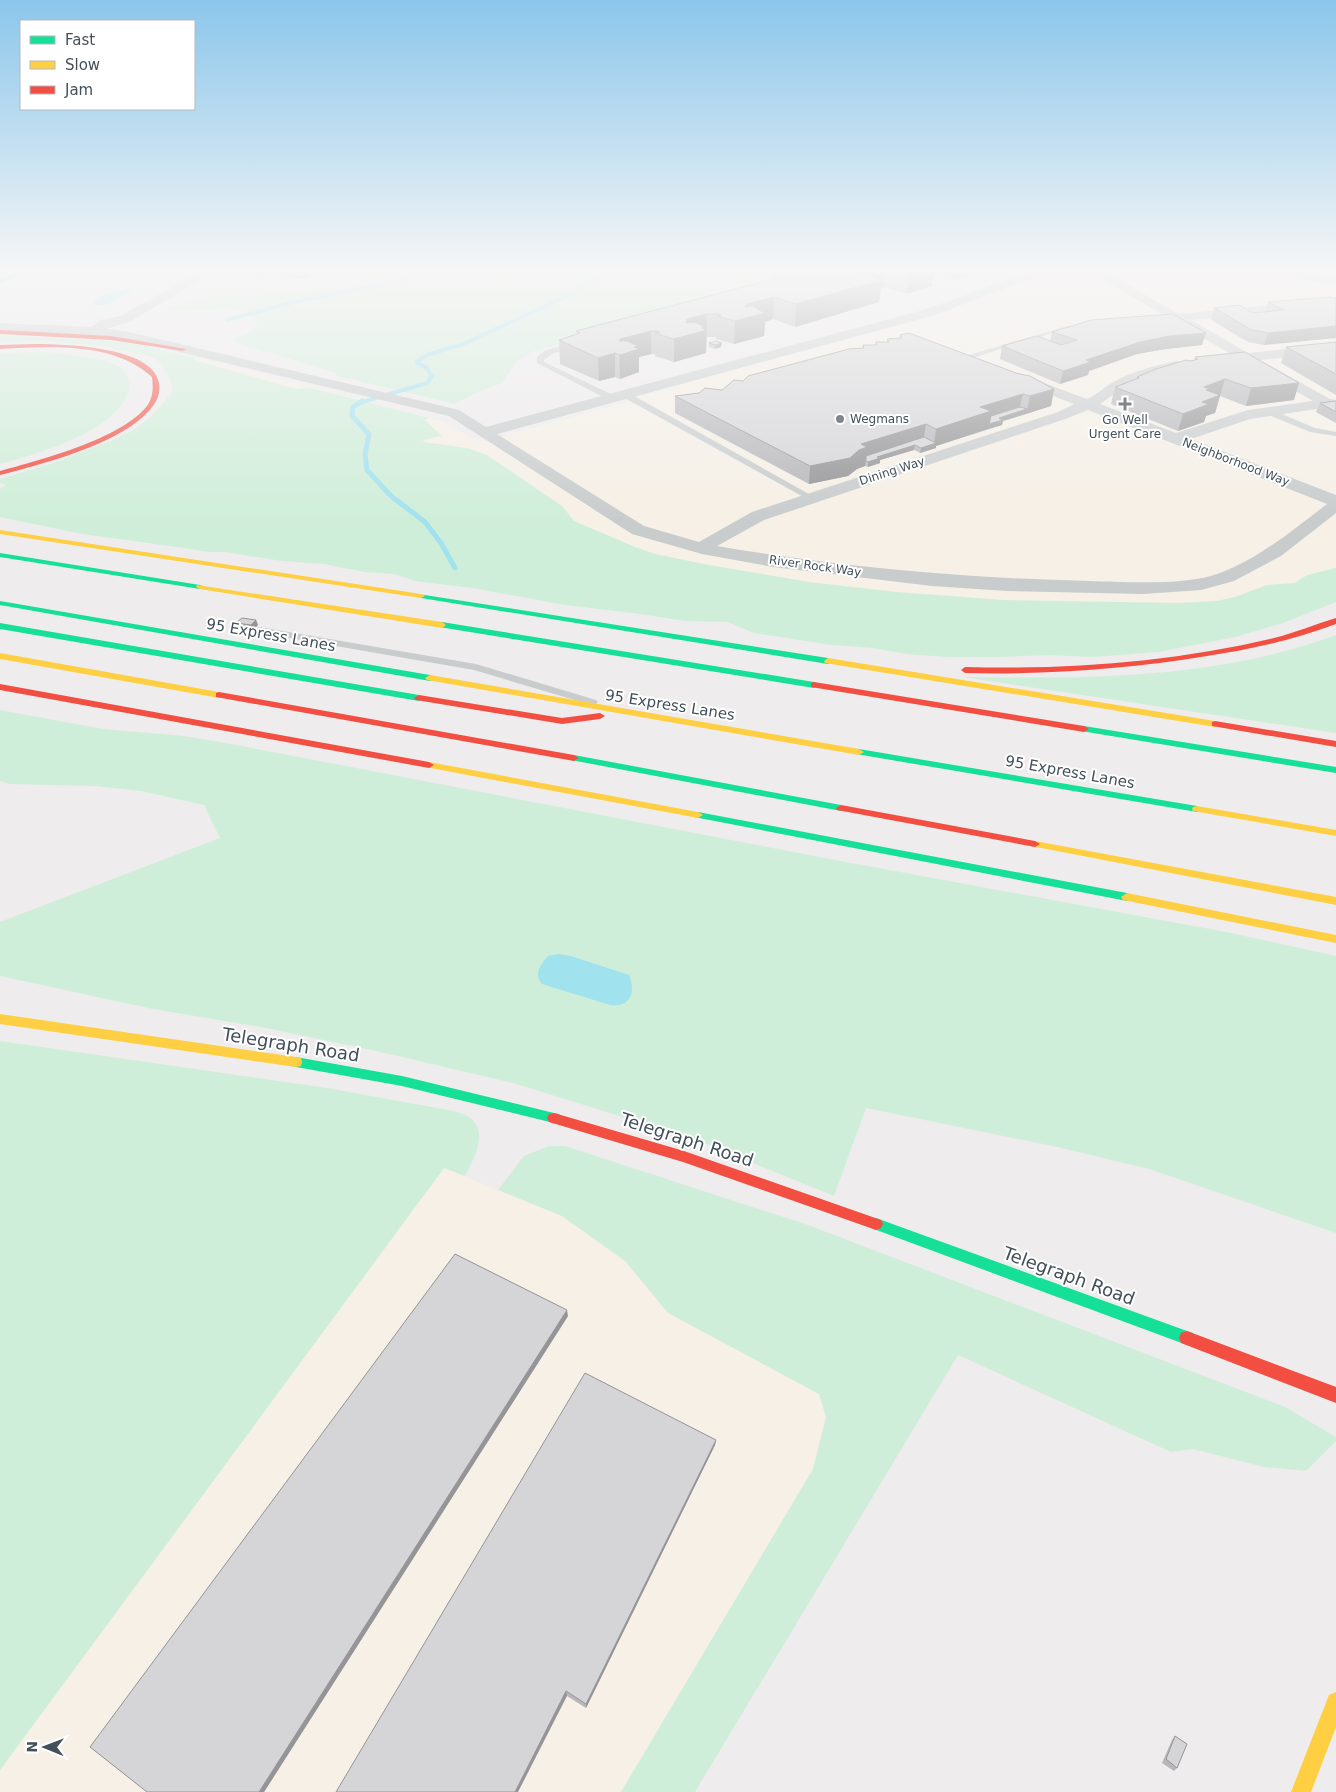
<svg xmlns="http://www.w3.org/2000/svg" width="1336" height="1792" font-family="'DejaVu Sans',sans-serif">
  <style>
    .commercial { fill: #f6f0e6 }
    .green { fill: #cfeed9 }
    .water { fill: #a1e2ef }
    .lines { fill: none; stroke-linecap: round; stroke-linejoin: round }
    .stream-far1 { stroke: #a1e2ef; stroke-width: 4 }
    .stream { stroke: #a1e2ef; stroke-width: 5 }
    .lane { fill: #c8cccd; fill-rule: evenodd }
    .street { fill: #c8cccd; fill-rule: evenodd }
    .fast { fill: #16e098; fill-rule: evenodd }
    .slow { fill: #ffcf43; fill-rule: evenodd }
    .jam { fill: #f24e42; fill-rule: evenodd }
    .wall { fill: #b7b6b9 }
    .shaded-wall { fill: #959496 }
    .building { fill: #d5d4d7; stroke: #959496 }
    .poi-dot { fill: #7f878d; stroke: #fff; stroke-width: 2 }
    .labels { text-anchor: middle; stroke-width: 4; stroke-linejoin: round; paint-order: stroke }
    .far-poi-label { font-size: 12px; fill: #43505a; stroke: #fff; text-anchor: start }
    .far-street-label { font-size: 12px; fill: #43505a; stroke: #fff }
    .street-label { font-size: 15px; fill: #43505a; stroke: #fff }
    .near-street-label { font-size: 18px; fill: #43505a; stroke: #fff }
  </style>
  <rect width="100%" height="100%" fill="#eeecec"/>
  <!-- commercial -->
  <path class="commercial" d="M1053,271H1336V577L1271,614L855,609L165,431L201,396L194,357L441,421L480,442L612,406L722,372L954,311Z
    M444,1168L562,1216L625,1261L669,1313L819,1394L826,1417L813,1469L621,1792H0V1770Z"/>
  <!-- green -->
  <path class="green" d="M365,271H829L743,290L721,291L668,306L651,319L533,351L516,362L502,383L473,394L455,404L334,375L336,373L238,343L234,338L250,333L258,325C248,296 190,316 167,310L170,307L211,296L240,297L324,289L351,281Z
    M14,336L104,340L137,344L194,358L195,360L285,386L299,389L307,387L429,418L425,420L442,436L423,440L424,442L467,448L487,455L562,506L574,521L635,547L655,554L709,565L809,582L897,592L1004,600L1179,603L1217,601L1235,597L1267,585L1295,583L1307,575L1336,568V602L1283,623L1235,637L1159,652L1094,657L1048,655L999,657H947L906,654L873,648L832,645L754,633L728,622L684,621L641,614L565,605L472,588L415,581L394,574L365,572L324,564L282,561L225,552H210L141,542L82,534L0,517V489L6,485L0,483V479L53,463L111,441L133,430L151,417L171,394L173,388L168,373L163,368L162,364L153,358L144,355L106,347L68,343L35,341L0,342V337Z
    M47,352C62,354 110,358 121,368C129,375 131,385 127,395C111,433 37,454 0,464V353Z
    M1336,635V733L963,677C1087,679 1218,679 1336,635Z
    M0,710L103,729L184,736L231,744L846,862L1226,932L1336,956V1233L1149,1169L1053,1146L866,1108L834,1196L694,1139L513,1083L372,1050L261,1027L153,1009L0,976V922L220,838L204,805L141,791L95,786L9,784L0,781Z
    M0,1041L327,1088L454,1111C459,1113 465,1114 469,1117C490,1132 473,1160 465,1176L444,1168L0,1770Z
    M549,1146H565L808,1225L1285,1407L1336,1437V1441L1306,1471L1264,1467L1193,1449L1171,1452L958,1355L695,1792H621L813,1469L826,1417L819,1394L668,1313L625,1261L562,1216L498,1190L524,1156Z"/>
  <!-- water -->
  <path class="water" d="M129,289L133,291L107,305H93C97,294 118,289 129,289Z
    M558,954L571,956L629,975C636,992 631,1008 610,1005L542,984C533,974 541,964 548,956Z"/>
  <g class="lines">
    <!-- stream-far1 -->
    <path class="stream-far1" d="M538,271L566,277H595
      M227,320L294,302L409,279L425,271
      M359,403L427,383L432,376L426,367L417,363L418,360L430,354L463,344L581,290L580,286L585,282L628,271"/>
    <!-- stream -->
    <path class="stream" d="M362,401L353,407L352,416L369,434L365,454L367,470L391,496L425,522L441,543L455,568"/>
    <!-- lane -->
    <path class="lane" d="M1067,326L1072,327L969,359L962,357Z
      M578,342L580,343V345L552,354L544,360V362L615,396V400H609L537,363V357L546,350Z
      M621,392H627L816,498L815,500H809L621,396Z
      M1264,409H1270L1315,428L1336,432V436L1310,432L1264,413Z
      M259,627L476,664L596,700L598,702L596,704H588L474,670L255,632L254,630Z"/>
    <!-- street -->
    <path class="street" d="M202,271H216L129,322L106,329L125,331L459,410L486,427L927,309L1032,271H1047L1045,273L935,315L497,434L644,526L699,542L752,512L1058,412L1074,404L1015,381L1013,378L1015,375L1020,374L1087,399C1096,395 1102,389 1110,384C1129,372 1154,366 1176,361L1181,362L1183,365L1181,368L1144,379L1120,390L1100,404L1176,433L1248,410L1313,401L1243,361L1212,363L1210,360L1212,357L1231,354L1091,273L1089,271H1103L1179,314L1336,299V307L1191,320L1248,353L1336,344V352L1260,360L1330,399L1336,400V406L1250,419L1191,439L1336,495V513L1281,556L1234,581L1201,590L1143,594L1007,591L932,586L773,567L702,554L632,534L449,416L125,339L91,335L0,331V323L91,327L101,320L120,316ZM1088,410L1327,504C1294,529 1260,558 1220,573C1186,586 1126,582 1089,581C964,578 840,567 717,546L764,520L1068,418Z
      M1265,271H1291L1336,277V285L1271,275Z"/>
    <!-- fast -->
    <path class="fast" d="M22,271H28L0,283V279Z
      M0,553L200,585L204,587L200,589L0,557Z
      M418,594L828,658L832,661L828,664L421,598L417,596Z
      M0,601L430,675L435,678L430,681L0,605Z
      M442,622L814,682L819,685L814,688L439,627V623Z
      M0,623L419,695L424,698L419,701L0,629Z
      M1084,726L1336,767V773L1081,731L1079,729Z
      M859,749L1197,806L1202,809L1197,812L856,754L854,752Z
      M574,755L841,805L846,808L841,811L571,760L569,758Z
      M698,812L1127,893L1133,897L1127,901L694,817L693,815L694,813Z
      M296,1057L402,1076L554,1113L559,1114L561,1118L559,1122L554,1123L402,1086L296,1067L291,1066L290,1062L291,1058Z
      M876,1218L1187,1331L1193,1333L1195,1338L1193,1343L1187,1345L871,1228L869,1224L871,1220Z"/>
    <!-- slow -->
    <path class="slow" d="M0,530L421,594L425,596L421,598L0,534Z
      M197,585L442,622L446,625L442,628L200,589L196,587Z
      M0,653L219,692L224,695L219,698L0,659Z
      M828,658L1215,721L1220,724L1215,727L825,663L824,661Z
      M430,675L859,749L864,752L859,755L427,680L425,678Z
      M429,762L698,812L703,815L698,818L425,767L424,765Z
      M1197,806L1336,830V836L1193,811L1192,809L1193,807Z
      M1035,841L1336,897V905L1031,846L1030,844Z
      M1127,893L1336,935V943L1123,900L1121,897Z
      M0,1014L296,1057L301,1058L302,1062L301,1066L296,1067L0,1024Z
      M1336,1692V1727L1311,1792H1291L1329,1695Z"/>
    <!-- jam -->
    <path class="jam" d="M0,330L111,336L186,349L183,351L111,340L0,334Z
      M34,344C63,344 153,346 159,383C162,399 150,411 138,421C104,448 42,464 0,475V471C40,460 121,439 147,406C154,396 153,387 152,377C112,341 50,347 0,349V345Z
      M1336,618V624C1294,640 1251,649 1207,656C1127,669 1046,675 965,673L961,670L965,667C1069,670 1173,662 1274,638C1295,633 1315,624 1336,618Z
      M814,682L1084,726L1089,729L1084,732L811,687V683Z
      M0,684L429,762L434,765L429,768L0,690Z
      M219,692L574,755L579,758L574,761L216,697V693Z
      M419,695L562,718L600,713L605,716L600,719L562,724L416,700L414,698Z
      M1215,721L1336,741V747L1212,726V722Z
      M841,805L1035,841L1040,844L1035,847L837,810L836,808Z
      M554,1113L684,1151L881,1220L883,1224L881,1228L876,1230L683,1162L549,1122L547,1118L549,1114Z
      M1187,1331L1336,1387V1403L1181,1343L1179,1338L1181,1333Z"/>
  </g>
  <!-- wall -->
  <path class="wall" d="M220,271H333L322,277L311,276L305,279L264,275L260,277L249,276V274L229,272L220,273Z
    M806,271H979L978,273L954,280L936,276V274H934L932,286L907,294L884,287L881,288L879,302L795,327L773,319L765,322L764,336L734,344L716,339V337H707L706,353L674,362L655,356V354H651L639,357V372L620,379L615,377L599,381L560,364L559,340L577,334L576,331L771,280L772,276Z
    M1333,298L1264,345L1248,342L1211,320L1214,308L1254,313L1265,312L1268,302Z
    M1052,332L1202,345L1166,349L1137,354L1089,371L1088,375L1060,384L1000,359L1002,346L1050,341Z
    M900,335L1054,389L1051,406L1003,421L1002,425L936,446V448L920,453L914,450L880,460V463L868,467L865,466L857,469L848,476L809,484L675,413V396L722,390L743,381L862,348L863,345H875L876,342H887V339L899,338Z
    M1336,342V395L1281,363L1286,347Z
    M709,343L721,347L715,349L709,347Z
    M1195,357L1294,400L1246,406L1220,396L1215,413L1206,416L1204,422L1178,431L1111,404L1115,387L1137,379V377L1194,360Z
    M1336,401V423L1316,412L1320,403Z
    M256,620L258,625L252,631L238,628L236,623Z
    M568,1316L264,1792H147L90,1747Z
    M716,1440L715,1445L586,1708L567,1696L336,1792Z
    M1175,1736L1177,1768L1174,1771L1162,1763L1172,1740Z"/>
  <!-- shaded-wall -->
  <path class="shaded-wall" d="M220,271H229V272L220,273Z
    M259,271H263L264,275L260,277Z
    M303,271H310L311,276L305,279Z
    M321,271H333L322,277Z
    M870,271H886L884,287L881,288L879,302L795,327L796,304L862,273Z
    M912,271H934L932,286L907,294L909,273Z
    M956,271H979L978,273L954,280Z
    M774,297L773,319L765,322L764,336L734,344L735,321L745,307L747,304Z
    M707,314L706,353L674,362V339L686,323L687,319Z
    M1336,326V338L1264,345L1268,333Z
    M651,331V354L639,357V372L620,379L619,341L620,339Z
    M1206,333L1202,345L1166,349L1137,354L1089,371L1088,375L1060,384L1063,371L1086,360L1140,342L1169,336Z
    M722,343L721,347L715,349V345Z
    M615,353V377L599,381L598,358Z
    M1225,379L1215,413L1206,416L1204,422L1178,431L1183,414L1204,387Z
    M1299,383L1294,400L1246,406L1251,388Z
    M1054,389L1051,406L1026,414L1030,396Z
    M1023,394L1019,411L990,420L988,429L936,446V448L920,453L921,448L934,444L936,429L980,407Z
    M1027,409L1026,414L1003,421L1002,425L988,429L989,425L999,418Z
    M926,424L923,442L866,460L865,466L857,469L848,476L809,484L810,466L861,444Z
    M915,445L914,450L880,460V463L868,467V462L877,457Z
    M256,620L258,625L252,631L251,625Z
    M567,1310L568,1316L264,1792H259Z
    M716,1440L715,1445L586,1708V1704Z
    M566,1691L567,1696L518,1792H515Z"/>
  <!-- building -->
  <path class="building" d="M792,271H870L862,273L882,280L796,304L774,297L747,304L745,307L752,306L765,313L735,321L717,316L721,315L718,314H707L687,319L686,323L694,322L705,327L702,328L707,330L674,339L655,333L660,332L657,331H651L620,339L619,341H627L638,346L634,347L639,349L620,355L615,353L598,358L559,340L580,333L576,331L777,278L772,276Z
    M902,271H916L909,273Z
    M1330,297L1333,298H1336V326L1268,333L1252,330L1214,308L1239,305L1254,313L1284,310L1268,302Z
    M1173,314L1206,333L1169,336L1140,342L1086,360L1091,362L1063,371L1002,346L1037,336L1061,345L1077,340L1052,332L1091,320Z
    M909,333L1016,373L1030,376L1054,389L1030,396L1023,394L980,407L991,411L936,429L926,424L861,444L867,447L859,450L850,458L810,466L675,396L699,393L705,388L722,390L734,380L743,381L748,376L849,349L864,348L863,345H877L876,342H889L887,339L902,338L900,335Z
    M716,341L722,343L715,345L709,343Z
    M1336,342V374L1286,347Z
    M1245,352L1299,383L1251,388L1225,379L1204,387L1211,389L1206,390L1220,395L1202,402L1209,404L1183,414L1115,387L1139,378L1137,377L1156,369L1186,360L1191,361L1198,359L1195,357Z
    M1336,401V412L1320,403Z
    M1020,407L1027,409L999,418L1003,420L989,424L991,416Z
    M924,437L936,443L921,448L915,445L877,457L880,458L868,462L866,461V456Z
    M242,618L256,620L251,625L236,623Z
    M455,1254L567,1310L259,1792H147L90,1747Z
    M585,1373L716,1440L586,1704L566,1691L515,1792H336Z
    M1175,1736L1187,1744L1177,1768L1166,1759Z"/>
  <!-- sky -->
  <linearGradient id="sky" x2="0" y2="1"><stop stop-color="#8bc6eb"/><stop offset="0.52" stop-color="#f7f6f6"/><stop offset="1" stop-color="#f7f6f6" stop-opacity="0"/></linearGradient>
  <rect width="1336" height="521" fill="url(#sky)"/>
  <!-- markers -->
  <g class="poi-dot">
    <path d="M1122.5 396.5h5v5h5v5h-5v5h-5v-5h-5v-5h5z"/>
    <circle cx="840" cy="419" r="5"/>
  </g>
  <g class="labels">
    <!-- far-poi labels -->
    <g class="far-poi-label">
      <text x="850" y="423">Wegmans</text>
      <text x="1125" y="424" text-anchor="middle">Go Well<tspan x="1125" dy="14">Urgent Care</tspan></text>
    </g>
    <!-- far-street labels -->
    <g class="far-street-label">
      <text transform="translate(1236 462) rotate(21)" y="4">Neighborhood Way</text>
      <text transform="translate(892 471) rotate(-18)" y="4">Dining Way</text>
      <text transform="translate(815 566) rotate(8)" y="4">River Rock Way</text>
    </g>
    <!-- street labels -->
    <g class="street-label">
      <text transform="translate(271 635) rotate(10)" y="5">95 Express Lanes</text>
      <text transform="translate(670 705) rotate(9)" y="5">95 Express Lanes</text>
      <text transform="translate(1070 772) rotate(10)" y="5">95 Express Lanes</text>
    </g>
    <!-- near-street labels -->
    <g class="near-street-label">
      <text transform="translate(291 1045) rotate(9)" y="6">Telegraph Road</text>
      <text transform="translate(687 1140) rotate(18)" y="6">Telegraph Road</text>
      <text transform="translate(1069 1276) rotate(20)" y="6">Telegraph Road</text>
    </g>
  </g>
  <!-- legend -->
  <rect x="20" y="20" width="175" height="90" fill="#ffffff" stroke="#b4b9bd"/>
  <rect x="30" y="36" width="25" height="8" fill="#16e098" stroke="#b4b9bd"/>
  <text x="65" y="45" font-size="15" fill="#43505a">Fast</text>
  <rect x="30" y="61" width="25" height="8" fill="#ffcf43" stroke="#b4b9bd"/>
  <text x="65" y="70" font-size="15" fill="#43505a">Slow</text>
  <rect x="30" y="86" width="25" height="8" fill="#f24e42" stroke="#b4b9bd"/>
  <text x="65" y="95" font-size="15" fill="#43505a">Jam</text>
  <!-- north arrow -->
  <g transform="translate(45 1747) rotate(271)" stroke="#ffffff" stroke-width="4" paint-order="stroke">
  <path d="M0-4L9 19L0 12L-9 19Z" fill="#43505a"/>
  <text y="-8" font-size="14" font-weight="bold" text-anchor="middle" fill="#43505a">N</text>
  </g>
</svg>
